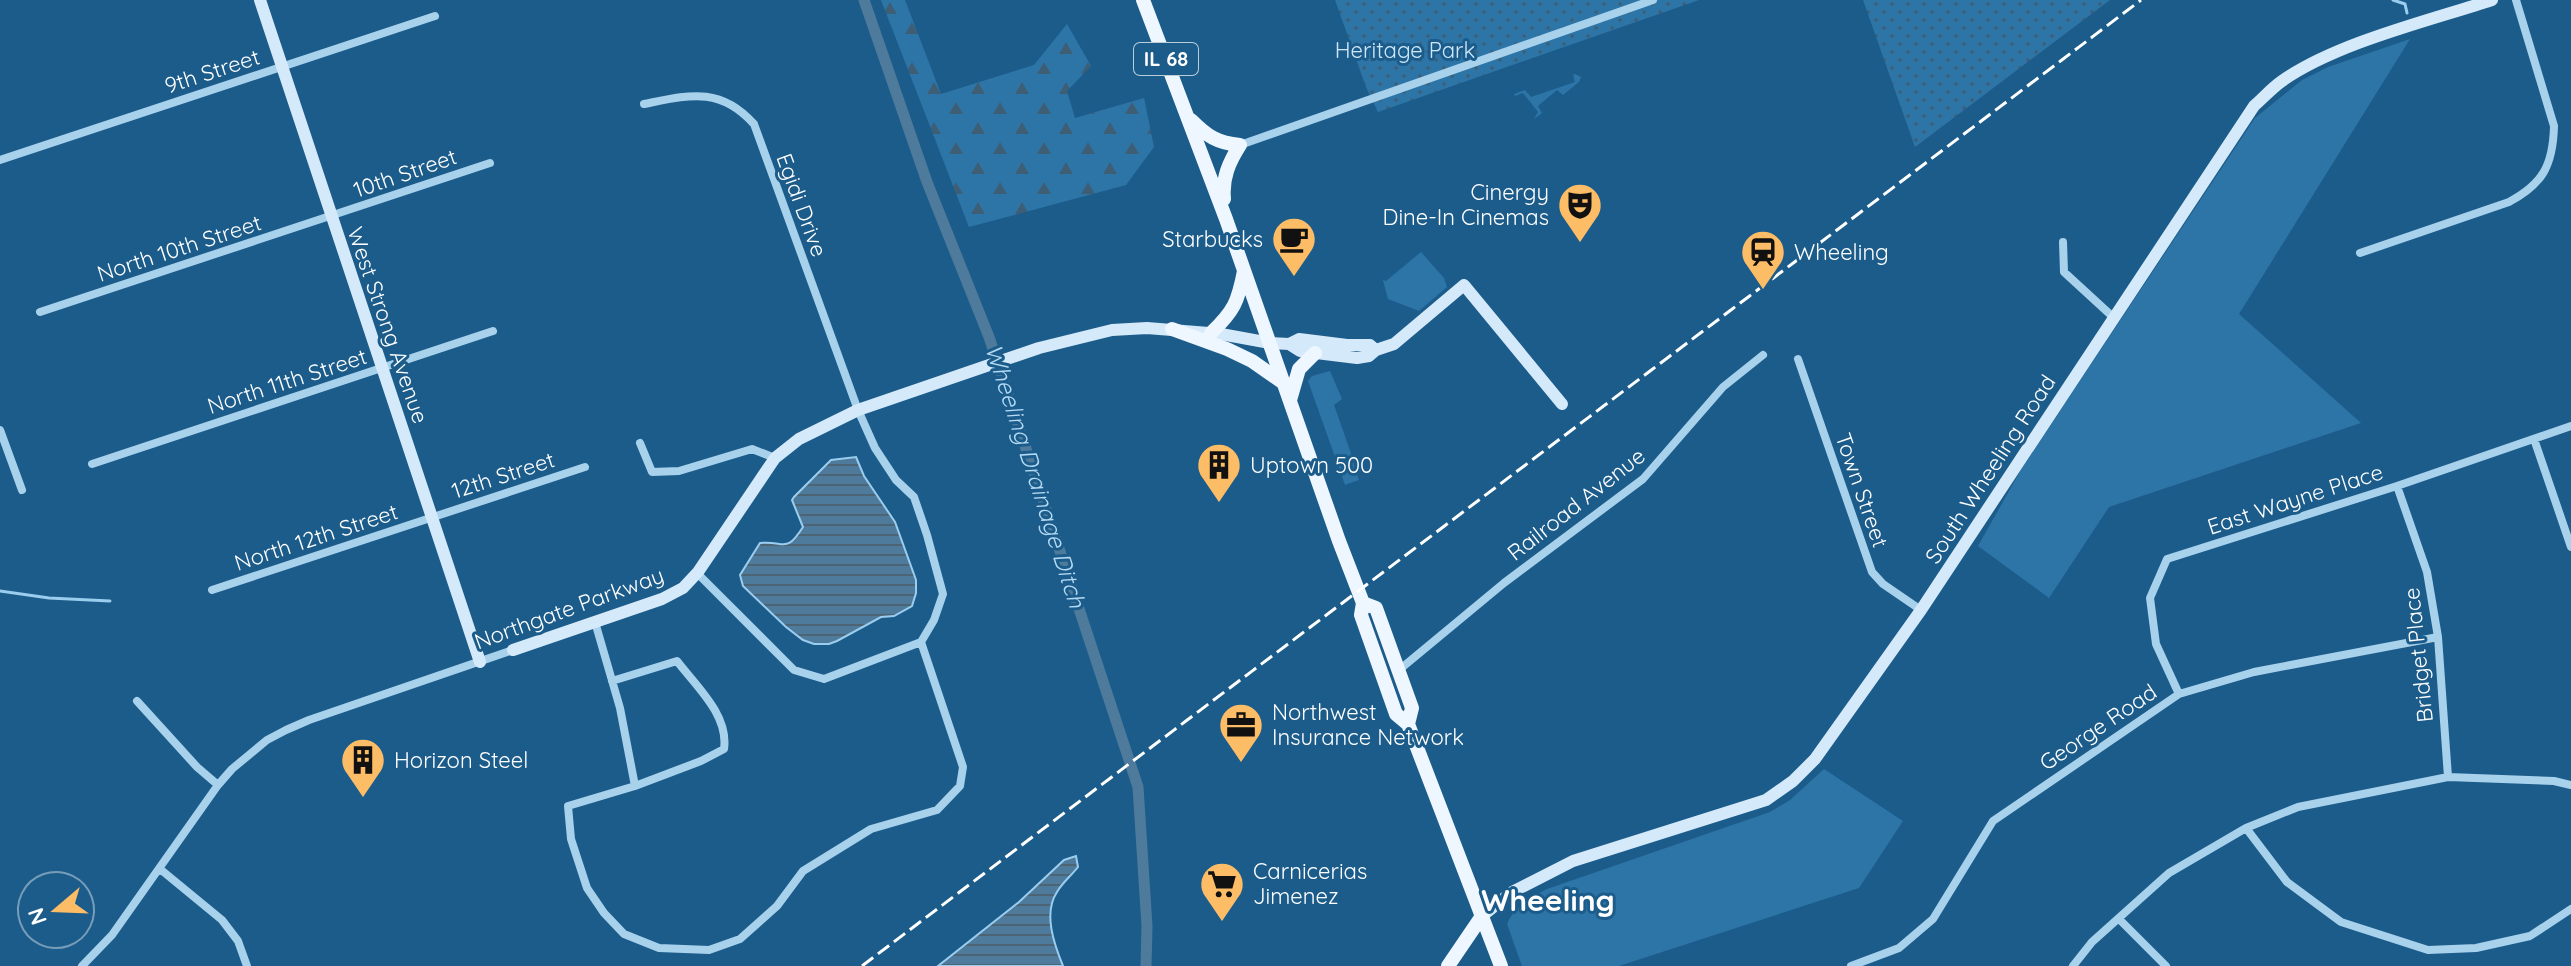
<svg xmlns="http://www.w3.org/2000/svg" width="2571" height="966" font-family="Quicksand,sans-serif">
  <style>
    .grass { fill: #2d75a7 }
    .forest { fill: url(#forest-firs) }
    .park { fill: url(#park-dots) }
    .water { fill: url(#water-rules); stroke: #9bcdee; stroke-width: 2 }
    .lines { fill: none; stroke-linecap: round; stroke-linejoin: round }
    .stream { stroke: #9bcdee; stroke-width: 3 }
    .canal { stroke: #4e7b9c; stroke-width: 11 }
    .street { stroke: #a8d1ec; stroke-width: 8 }
    .secondary { stroke: #d4e9f9; stroke-width: 12 }
    .primary { stroke: #eef7ff; stroke-width: 14 }
    .rail { stroke: #fff; stroke-width: 3; stroke-dasharray: 14 6; stroke-linecap: butt }
    .labels { text-anchor: middle; stroke-width: 6; stroke-linejoin: round; paint-order: stroke }
    .shield { fill: #1c5c8b; stroke: #bbcedc; stroke-width: 2 }
    .shield-label { font-size: 20px; font-weight: bold; fill: #fff }
    .park-label { font-size: 22px; fill: #cde7f9; stroke: #1c5c8b }
    .street-label { font-size: 22px; fill: #fff; stroke: #1c5c8b }
    .poi-label { font-size: 22px; fill: #fff; stroke: #1c5c8b; text-anchor: start }
    .water-label { font-size: 24px; font-style: italic; fill: #b4daf4; stroke: #1c5c8b }
    .district-label { font-size: 30px; font-weight: bold; fill: #fff; stroke: #1c5c8b }
  </style>
  <defs>
    <pattern id="forest-firs" width="22" height="20" patternUnits="userSpaceOnUse" patternTransform="scale(2)"><rect width="22" height="20" fill="#2d75a7"/><path d="M5 1l3.5 6h-7zM16 11l3.5 6h-7z" fill="#3e5e75"/></pattern>
    <pattern id="park-dots" width="8" height="8" patternUnits="userSpaceOnUse" patternTransform="scale(2)"><rect width="8" height="8" fill="#2d75a7"/><path d="M2 2h.1M6 6h.1" fill="none" stroke="#3e5e75" stroke-width="1.8" stroke-linecap="round"/></pattern>
    <pattern id="water-rules" width="6" height="5" patternUnits="userSpaceOnUse" patternTransform="scale(2)"><rect width="6" height="5" fill="#4e7b9c"/><path d="M0 2.5h6" fill="none" stroke="#4d6474"/></pattern>
  </defs>
  <rect width="100%" height="100%" fill="#1c5c8b"/>
  <!-- grass -->
  <path class="grass" d="M2410,39L2239,314L2361,423L2109,507L2049,598L1978,546L2022,468L2255,118L2302,80L2328,67Z
    M1575,74L1581,77L1579,82L1563,95L1557,90L1538,106L1542,113L1534,119L1538,112L1523,93L1515,96L1514,94L1525,90L1531,97L1575,82L1573,75Z
    M1421,252L1444,278L1447,287L1419,311L1388,299L1383,280L1386,281Z
    M1330,371L1342,399L1334,405L1353,459H1360L1353,461L1359,480L1345,485L1308,381L1312,376Z
    M1824,769L1903,821L1859,888L1619,966H1522L1507,924C1514,907 1532,897 1547,889L1770,812L1790,800Z"/>
  <!-- forest -->
  <path class="forest" d="M881,0H905L941,94L1034,65L1067,24L1091,66L1067,91L1075,118L1144,98L1154,147L1126,185L969,227Z"/>
  <!-- park -->
  <path class="park" d="M1335,0H1699L1378,112L1366,87Z
    M1863,0H2110L1915,147Z"/>
  <!-- water -->
  <path class="water" d="M856,457L864,476L895,522L916,580V593L912,606L894,616L881,617L837,641L829,644H814L803,640L786,627L743,586L740,575L760,543C785,540 785,555 803,527L792,500L794,497L831,460Z
    M1076,856L1078,867C1071,876 1062,883 1057,892C1043,913 1054,944 1063,966H938L1019,902L1064,860Z"/>
  <g class="lines">
    <!-- stream -->
    <path class="stream" d="M2393,0L2405,4L2407,13
      M0,591L49,598L110,601"/>
    <!-- canal -->
    <path class="canal" d="M864,0L927,182L989,337L1138,787L1147,926L1146,966"/>
    <!-- street -->
    <path class="street" d="M644,104C689,95 720,86 754,124L858,410L875,448L896,480L914,497L927,535L943,594L934,620L921,642L824,679L794,670L697,573
      M1240,145L1653,0
      M0,160L435,16
      M2063,242L2064,272L2113,317
      M2360,253L2509,202C2543,184 2553,165 2554,126L2516,0
      M40,312L490,163
      M1798,359L1872,572L1883,584L1921,610
      M0,430L22,490
      M2534,439L2571,547
      M640,443L652,472L679,471L752,449L775,458
      M92,464L493,331
      M2397,486L2427,572L2438,637L2448,777
      M212,590L585,467
      M595,622L620,708L635,786L568,806L571,839L587,888L604,913L624,934L659,948L709,950L740,939L777,906L803,871L871,829L937,810L960,786L963,767L921,642
      M1399,670L1504,583L1643,479L1723,387L1763,355
      M612,681L677,661C696,686 729,715 724,749L701,761L635,786
      M2179,694L2156,644L2150,598L2167,559L2397,486L2571,426
      M137,701L197,767L218,785
      M2246,828L2287,882L2341,922L2428,950L2476,948L2530,936L2571,909
      M160,869L222,920L238,941L247,966
      M2119,919L2166,966
      M82,966L112,935L218,785L232,769L267,740L286,730L309,720L513,650
      M1851,966L1899,948L1933,919L1993,821L2179,694L2254,672L2438,637
      M2073,966L2092,942L2169,873L2246,828L2298,807L2448,777L2554,781L2571,785"/>
    <!-- secondary -->
    <path class="secondary" d="M260,0L480,662
      M1289,344L1300,351L1357,358L1369,356L1376,350L1394,344L1464,285L1562,404
      M513,650L662,599L683,588L698,572L775,458L799,439L858,410L1039,348L1112,330L1147,328L1221,334L1270,343L1289,344L1299,339L1347,345H1370L1376,350
      M1482,916L1512,892L1573,861L1766,800L1793,781L1815,759L1921,610L2254,106C2263,98 2272,88 2282,81C2336,43 2428,21 2492,0"/>
    <!-- primary -->
    <path class="primary" d="M1143,0L1226,219L1339,541L1363,603L1361,615L1396,714L1408,724L1501,966
      M1191,120C1207,136 1217,143 1240,145C1229,162 1222,178 1224,199
      M1172,329L1227,349L1252,361L1285,384
      M1211,333C1234,311 1238,302 1244,271
      M1290,400L1299,369L1315,353
      M1363,603L1376,608L1412,708L1408,724
      M1448,966L1482,916"/>
    <!-- rail -->
    <path class="rail" d="M862,966C1288,643 1715,323 2141,0"/>
  </g>
  <!-- icons -->
  <defs>
    <g id="theatre-pin" transform="scale(2.3)"><path d="M0 17L-7.5 6A9.5 9.5 0 1 1 7.5 6Z" fill="#fdbc66" stroke="#1c5c8b"/><path d="M-5-5.5Q0-4 5-5.5V0Q5 5 0 6Q-5 5-5 0ZM-3.3-2.5H-1v1.5H-3.3ZM1-2.5H3.3v1.5H1ZM-2.8 1Q0 5.5 2.8 1Z" fill="#111"/></g>
    <g id="cafe-pin" transform="scale(2.3)"><path d="M0 17L-7.5 6A9.5 9.5 0 1 1 7.5 6Z" fill="#fdbc66" stroke="#1c5c8b"/><path d="M-5.5-4.5H6V0H3Q3 3.5 0 3.5H-2.5Q-5.5 3.5-5.5 0ZM3-3.2v2h1.7v-2ZM-6 4.5H4V6H-6Z" fill="#111"/></g>
    <g id="station-pin" transform="scale(2.3)"><path d="M0 17L-7.5 6A9.5 9.5 0 1 1 7.5 6Z" fill="#fdbc66" stroke="#1c5c8b"/><path d="M-3-6H3Q5-6 5-4V2Q5 4 3 4L4.5 6H3L1.5 4h-3L-3 6H-4.5L-3 4Q-5 4-5 2V-4Q-5-6-3-6ZM-3.5-4v3h7v-3ZM-3.5 1v1.5H-2V1ZM2 1v1.5H3.5V1Z" fill="#111"/></g>
    <g id="building-pin" transform="scale(2.3)"><path d="M0 17L-7.5 6A9.5 9.5 0 1 1 7.5 6Z" fill="#fdbc66" stroke="#1c5c8b"/><path d="M-4-6H4V6H1V3H-1V6H-4ZM-2.5-4.3h1.7v1.8h-1.7ZM.8-4.3h1.7v1.8H.8ZM-2.5-1h1.7V.8h-1.7ZM.8-1h1.7V.8H.8Z" fill="#111"/></g>
    <g id="office-pin" transform="scale(2.3)"><path d="M0 17L-7.5 6A9.5 9.5 0 1 1 7.5 6Z" fill="#fdbc66" stroke="#1c5c8b"/><path d="M-6-3h4V-5.5h4V-3h4V5H-6ZM-1-4.5V-3h2v-1.5ZM-6 0V1H6V0Z" fill="#111"/></g>
    <g id="supermarket-pin" transform="scale(2.3)"><path d="M0 17L-7.5 6A9.5 9.5 0 1 1 7.5 6Z" fill="#fdbc66" stroke="#1c5c8b"/><path d="M-6-5.5h2.5l.6 2H6L4.5 2H-2.5L-4.4-4H-6ZM-1.5 3.2a1.3 1.3 0 1 0 .1 0ZM3 3.2a1.3 1.3 0 1 0 .1 0Z" fill="#111"/></g>
  </defs>
  <g fill-rule="evenodd">
    <use href="#theatre-pin" x="1580" y="205"/>
    <use href="#cafe-pin" x="1294" y="239"/>
    <use href="#station-pin" x="1763" y="252"/>
    <use href="#building-pin" x="1219" y="465"/>
    <use href="#office-pin" x="1241" y="725"/>
    <use href="#building-pin" x="363" y="760"/>
    <use href="#supermarket-pin" x="1222" y="884"/>
  </g>
  <g class="labels">
    <!-- shield labels -->
    <rect class="shield" x="1134" y="43" width="64" height="32" rx="6"/>
    <g class="shield-label">
      <text x="1166" y="66">IL 68</text>
    </g>
    <!-- park labels -->
    <g class="park-label">
      <text x="1405" y="58">Heritage Park</text>
    </g>
    <!-- street labels -->
    <g class="street-label">
      <text transform="translate(212 71) rotate(-18)" y="8">9th Street</text>
      <text transform="translate(405 173) rotate(-19)" y="8">10th Street</text>
      <text transform="translate(802 205) rotate(70)" y="8">Egidi Drive</text>
      <text transform="translate(179 248) rotate(-18)" y="8">North 10th Street</text>
      <text transform="translate(388 325) rotate(71)" y="8">West Strong Avenue</text>
      <text transform="translate(287 381) rotate(-18)" y="8">North 11th Street</text>
      <text transform="translate(1990 469) rotate(-57)" y="8">South Wheeling Road</text>
      <text transform="translate(503 475) rotate(-18)" y="8">12th Street</text>
      <text transform="translate(1862 490) rotate(71)" y="8">Town Street</text>
      <text transform="translate(2295 499) rotate(-18)" y="8">East Wayne Place</text>
      <text transform="translate(1576 504) rotate(-38)" y="8">Railroad Avenue</text>
      <text transform="translate(316 537) rotate(-18)" y="8">North 12th Street</text>
      <text transform="translate(569 608) rotate(-20)" y="8">Northgate Parkway</text>
      <text transform="translate(2418 655) rotate(-96)" y="8">Bridget Place</text>
      <text transform="translate(2098 727) rotate(-34)" y="8">George Road</text>
    </g>
    <!-- poi labels -->
    <g class="poi-label">
      <text x="1549" y="200" text-anchor="end">Cinergy<tspan x="1549" dy="25">Dine-In Cinemas</tspan></text>
      <text x="1263" y="247" text-anchor="end">Starbucks</text>
      <text x="1794" y="260">Wheeling</text>
      <text x="1250" y="473">Uptown 500</text>
      <text x="1272" y="720">Northwest<tspan x="1272" dy="25">Insurance Network</tspan></text>
      <text x="394" y="768">Horizon Steel</text>
      <text x="1253" y="879">Carnicerias<tspan x="1253" dy="25">Jimenez</tspan></text>
    </g>
    <!-- water labels -->
    <g class="water-label">
      <text transform="translate(1035 476) rotate(72)" y="8">Wheeling Drainage Ditch</text>
    </g>
    <!-- district labels -->
    <g class="district-label">
      <text x="1548" y="911">Wheeling</text>
    </g>
  </g>
  <!-- north arrow -->
  <g transform="translate(56 910) rotate(251)"><circle r="38" fill="#1c5c8b" stroke="#779db9" stroke-width="2"/>
  <path d="M0-6L14 30L0 20L-14 30Z" fill="#fdbc66"/>
  <text y="-12" font-size="22" font-weight="bold" text-anchor="middle" fill="#ffffff">N</text>
  </g>
</svg>
